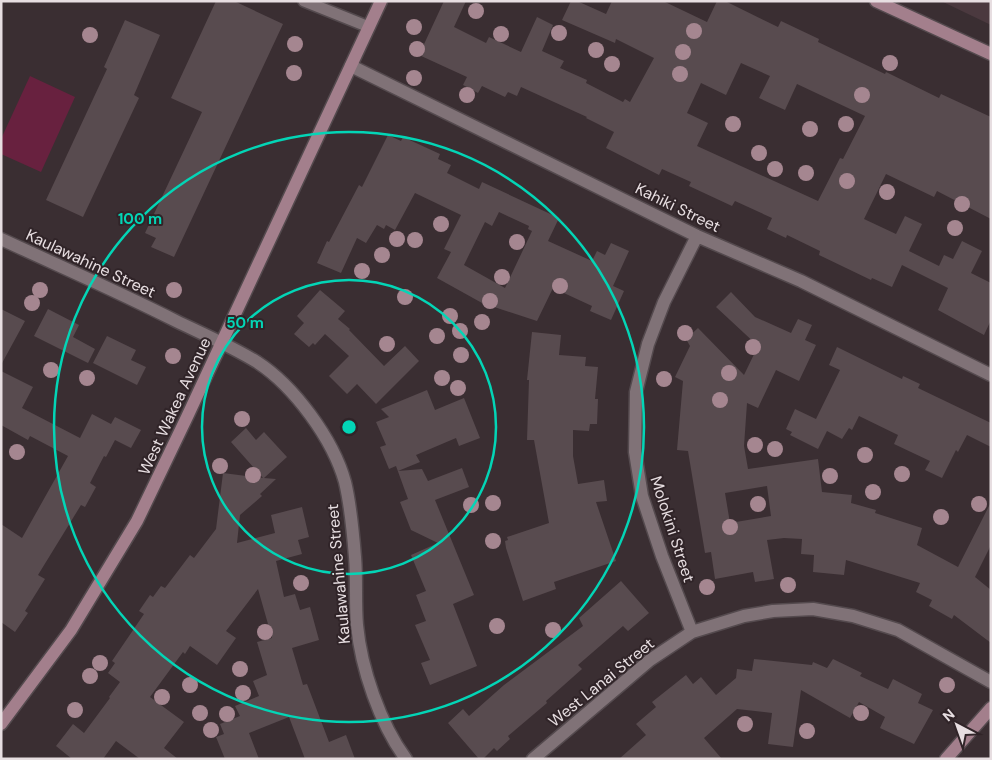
<svg xmlns="http://www.w3.org/2000/svg" width="992" height="760" font-family="'DM Sans',sans-serif">
  <style>
    .built { fill: #4b393f }
    .green { fill: #68213f }
    .building { fill: #584b4f; fill-rule: evenodd }
    .lines { fill: none; stroke-linecap: round; stroke-linejoin: round }
    .lane-casing { stroke: #544a4e; stroke-width: 14 }
    .street-casing { stroke: #544a4e; stroke-width: 15 }
    .secondary-casing { stroke: #544a4e; stroke-width: 15 }
    .lane { stroke: #807277; stroke-width: 11 }
    .street { stroke: #807277; stroke-width: 12 }
    .secondary { stroke: #a37f8c; stroke-width: 12 }
    .tree { fill: #a58690 }
    .ring { fill: none; stroke: #03d5b6; stroke-width: 2.5 }
    .labels { text-anchor: middle; stroke-width: 4; stroke-linejoin: round; paint-order: stroke }
    .street-label { font-size: 16px; fill: #e7dee1; stroke: #302428 }
    .centre { fill: #03d5b6; stroke: #302428; stroke-width: 2.5 }
    .ring-label { font-size: 15px; text-anchor: middle; font-weight: bold; fill: #03d5b6; stroke: #302428; stroke-width: 4; stroke-linejoin: round; paint-order: stroke }
  </style>
  <rect width="100%" height="100%" fill="#3a2e32"/>
  <!-- built -->
  <path class="built" d="M941,1H991V25Z"/>
  <!-- green -->
  <path class="green" d="M30,76L75,97L41,172L1,154V139Z"/>
  <!-- building -->
  <path class="building" d="M216,1H234L283,24L174,257L151,247L156,238L145,233L202,112L171,98Z
    M444,1H466L454,27L486,43L489,37L521,52L537,17L553,25L542,51L564,61L560,68L587,80L586,83L623,102L625,99L630,102L654,58L616,39L615,43L562,20L571,1H577L606,14L612,1H663L707,22L717,1H725L778,27L781,21L819,39L818,42L885,74L886,72L939,98L941,94L991,117V219L937,191L934,197L886,174L864,219L896,234L905,216L922,224L909,251L939,266L944,255L953,259L962,241L982,251L971,273L991,283V320L984,335L938,310L948,288L902,265L892,287L872,278L871,280L819,255L820,251L787,235L786,238L767,229L772,218L735,201L732,206L689,186L691,182L662,169L659,175L606,148L614,132L586,118L587,117L521,87L517,96L508,92L505,97L482,86L478,93L463,85L467,77L419,55ZM741,63L770,76L759,98L785,110L797,84L865,116L843,159L840,158L818,201L697,146L708,123L687,113L701,83L726,95Z
    M125,20L160,35L134,95L139,98L83,217L46,200L107,69L104,67Z
    M388,135L401,141L403,137L440,154L438,159L451,165L447,173L479,189L482,182L559,218L548,241L592,261L597,251L605,255L611,243L629,251L613,286L624,291L611,320L590,311L592,306L553,288L537,321L482,303L437,278L451,252L444,249L461,215L415,193L395,230L386,225L384,229L377,225L366,243L357,238L341,273L317,263L327,241L329,242L359,185L362,187ZM499,212L529,226L528,229L532,231L505,288L464,265L485,222L492,226Z
    M320,290L345,311L338,319L350,329L349,330L384,366L405,346L419,361L376,404L357,384L347,394L329,376L349,356L325,334L315,345L313,343L309,347L294,334L304,323L297,316Z
    M731,292L755,317L791,333L798,319L812,325L805,340L816,345L799,381L776,370L758,408L747,403L744,446L748,469L818,459L822,492L852,495L851,503L876,510L875,513L922,528L917,545L958,567L991,502V545L975,577L991,590V643L954,615L952,619L929,606L932,600L916,592L920,583L846,560L844,575L813,572L814,555L801,554L802,539L784,538L767,540L774,579L755,582L753,572L715,579L711,552L705,553L688,451L677,450L683,381L675,377L690,346L686,339L698,328L744,375L758,346L716,307ZM767,486L771,516L730,523L725,493Z
    M1,309L25,321L1,365Z
    M48,309L79,325L73,337L95,349L88,363L34,336Z
    M532,332L561,335L559,355L586,357L585,366L598,367L595,399H598L597,424H590L589,431L573,430V456L578,484L604,480L607,501L596,502L616,561L554,582L556,589L523,601L506,548L505,541L508,540L507,537L549,523L534,440H527L529,380H527Z
    M107,336L136,350L131,360L146,367L137,385L93,363Z
    M837,347L902,379L903,376L920,384L918,388L991,423V447L967,435L958,452L956,450L942,478L925,470L930,461L894,444L898,435L859,416L852,430L849,428L842,439L827,431L818,449L790,435L792,432L786,429L795,409L816,419L840,370L829,365Z
    M1,371L33,387L22,408L80,438L92,414L111,424L115,417L141,430L131,448L115,440L106,457L104,456L90,483L96,487L85,507L81,505L38,575L45,579L25,611L28,613L15,632L1,622V524L22,538L68,456L30,436L28,440L1,425Z
    M427,390L435,410L464,398L480,438L459,446L456,438L416,455L420,462L398,471L422,469L428,481L462,468L469,487L435,500L474,595L453,604L477,666L430,685L421,663L430,660L415,625L426,621L416,595L426,591L411,555L438,543L411,530L400,502L408,499L396,466L389,469L380,447L386,445L376,422L389,417L381,409Z
    M246,428L256,440L264,432L287,457L264,478L276,479L260,494L262,496L240,515L237,543L275,533L271,515L302,507L309,537L298,540L302,554L276,561L284,597L295,594L300,610L310,607L319,640L292,648L303,685L307,684L329,742L346,735L355,759H305L289,717L249,733L259,759H225L216,737L224,734L220,724L240,716L235,706L259,696L253,681L267,675L257,642L272,638L258,589L226,631L236,638L217,665L190,646L185,654L183,652L150,697L184,722L164,748L178,759H140L116,741L103,759H72L56,746L73,724L84,733L110,698L109,697L120,682L108,673L115,663L112,661L144,614L139,611L150,595L153,597L161,586L165,588L190,555L194,558L216,529L223,473L263,478L231,442Z
    M621,581L649,613L628,631L623,626L578,665L582,669L546,701L547,703L508,736L510,739L497,751L494,748L483,759H479L448,723L463,709L469,716L504,685L583,626L579,618Z
    M754,659L812,665L813,662L827,668L833,659L862,673L860,676L888,689L893,679L922,694L918,703L933,710L914,744L880,728L885,717L859,702L850,718L801,690L793,747L768,744L772,713L737,709L704,738L722,759H619L646,735L636,724L656,707L652,702L686,675L693,684L701,677L716,695L736,678L737,669L752,671Z"/>
  <g class="lines">
    <!-- lane casing -->
    <g class="lane-casing">
      <path id="lane" d="M304,1L369,27"/>
    </g>
    <!-- street casing -->
    <g class="street-casing">
      <path id="street" d="M351,66L697,236L801,281L991,375
        M1,239C59,266 119,292 176,321C203,334 231,346 257,362C294,386 333,439 345,482C351,507 353,532 355,557C357,580 355,602 357,625C361,668 380,724 406,759
        M692,632L662,556L642,496L635,452L636,392L648,344L664,302L697,236
        M533,759L650,660L692,632L744,616L773,611L813,609L853,616L898,630L991,682"/>
    </g>
    <!-- secondary casing -->
    <g class="secondary-casing">
      <path id="secondary" d="M876,1L991,54
        M1,724L71,630L137,521L187,417L381,1
        M946,759L991,708"/>
    </g>
    <!-- lane -->
    <use href="#lane" class="lane"/>
    <!-- street -->
    <use href="#street" class="street"/>
    <!-- secondary -->
    <use href="#secondary" class="secondary"/>
  </g>
  <!-- trees -->
  <g class="tree">
    <circle cx="476" cy="11" r="8"/>
    <circle cx="414" cy="27" r="8"/>
    <circle cx="694" cy="31" r="8"/>
    <circle cx="559" cy="33" r="8"/>
    <circle cx="501" cy="34" r="8"/>
    <circle cx="90" cy="35" r="8"/>
    <circle cx="295" cy="44" r="8"/>
    <circle cx="417" cy="49" r="8"/>
    <circle cx="596" cy="50" r="8"/>
    <circle cx="683" cy="52" r="8"/>
    <circle cx="890" cy="63" r="8"/>
    <circle cx="612" cy="64" r="8"/>
    <circle cx="294" cy="73" r="8"/>
    <circle cx="680" cy="74" r="8"/>
    <circle cx="414" cy="78" r="8"/>
    <circle cx="467" cy="95" r="8"/>
    <circle cx="862" cy="95" r="8"/>
    <circle cx="733" cy="124" r="8"/>
    <circle cx="846" cy="124" r="8"/>
    <circle cx="810" cy="129" r="8"/>
    <circle cx="759" cy="153" r="8"/>
    <circle cx="775" cy="169" r="8"/>
    <circle cx="806" cy="173" r="8"/>
    <circle cx="847" cy="181" r="8"/>
    <circle cx="887" cy="192" r="8"/>
    <circle cx="962" cy="204" r="8"/>
    <circle cx="441" cy="224" r="8"/>
    <circle cx="955" cy="228" r="8"/>
    <circle cx="397" cy="239" r="8"/>
    <circle cx="415" cy="240" r="8"/>
    <circle cx="517" cy="242" r="8"/>
    <circle cx="382" cy="255" r="8"/>
    <circle cx="362" cy="271" r="8"/>
    <circle cx="502" cy="277" r="8"/>
    <circle cx="560" cy="286" r="8"/>
    <circle cx="40" cy="290" r="8"/>
    <circle cx="174" cy="290" r="8"/>
    <circle cx="405" cy="297" r="8"/>
    <circle cx="490" cy="301" r="8"/>
    <circle cx="32" cy="303" r="8"/>
    <circle cx="450" cy="316" r="8"/>
    <circle cx="482" cy="322" r="8"/>
    <circle cx="460" cy="331" r="8"/>
    <circle cx="685" cy="333" r="8"/>
    <circle cx="437" cy="336" r="8"/>
    <circle cx="387" cy="344" r="8"/>
    <circle cx="753" cy="347" r="8"/>
    <circle cx="461" cy="355" r="8"/>
    <circle cx="173" cy="356" r="8"/>
    <circle cx="51" cy="370" r="8"/>
    <circle cx="729" cy="373" r="8"/>
    <circle cx="87" cy="378" r="8"/>
    <circle cx="442" cy="378" r="8"/>
    <circle cx="664" cy="379" r="8"/>
    <circle cx="458" cy="388" r="8"/>
    <circle cx="720" cy="400" r="8"/>
    <circle cx="242" cy="419" r="8"/>
    <circle cx="755" cy="445" r="8"/>
    <circle cx="775" cy="449" r="8"/>
    <circle cx="17" cy="452" r="8"/>
    <circle cx="865" cy="455" r="8"/>
    <circle cx="220" cy="466" r="8"/>
    <circle cx="902" cy="474" r="8"/>
    <circle cx="253" cy="475" r="8"/>
    <circle cx="830" cy="476" r="8"/>
    <circle cx="873" cy="492" r="8"/>
    <circle cx="493" cy="503" r="8"/>
    <circle cx="758" cy="504" r="8"/>
    <circle cx="979" cy="504" r="8"/>
    <circle cx="471" cy="505" r="8"/>
    <circle cx="941" cy="517" r="8"/>
    <circle cx="730" cy="527" r="8"/>
    <circle cx="493" cy="541" r="8"/>
    <circle cx="301" cy="583" r="8"/>
    <circle cx="788" cy="585" r="8"/>
    <circle cx="707" cy="587" r="8"/>
    <circle cx="497" cy="626" r="8"/>
    <circle cx="553" cy="630" r="8"/>
    <circle cx="265" cy="632" r="8"/>
    <circle cx="100" cy="663" r="8"/>
    <circle cx="240" cy="669" r="8"/>
    <circle cx="90" cy="676" r="8"/>
    <circle cx="190" cy="685" r="8"/>
    <circle cx="947" cy="685" r="8"/>
    <circle cx="243" cy="693" r="8"/>
    <circle cx="162" cy="697" r="8"/>
    <circle cx="75" cy="710" r="8"/>
    <circle cx="200" cy="713" r="8"/>
    <circle cx="861" cy="713" r="8"/>
    <circle cx="227" cy="714" r="8"/>
    <circle cx="745" cy="724" r="8"/>
    <circle cx="211" cy="730" r="8"/>
    <circle cx="807" cy="731" r="8"/>
  </g>
  <!-- distance rings -->
  <g class="ring">
    <circle cx="349" cy="427" r="147"/>
    <circle cx="349" cy="427" r="295"/>
  </g>
  <g class="labels">
    <!-- street labels -->
    <g class="street-label">
      <text transform="translate(678 207) rotate(26)" y="6">Kahiki Street</text>
      <text transform="translate(91 263) rotate(25)" y="6">Kaulawahine Street</text>
      <text transform="translate(174 406) rotate(-65)" y="6">West Wakea Avenue</text>
      <text transform="translate(673 529) rotate(72)" y="6">Molokini Street</text>
      <text transform="translate(338 574) rotate(-95)" y="6">Kaulawahine Street</text>
      <text transform="translate(601 682) rotate(-39)" y="6">West Lanai Street</text>
    </g>
  </g>
  <circle cx="349" cy="427" r="8" class="centre"/>
  <g class="ring-label">
    <text x="140" y="224">100 m</text>
    <text x="245" y="328">50 m</text>
  </g>
  <!-- border -->
  <rect width="992" height="760" fill="none" stroke="#e7dee1" stroke-width="5"/>
  <!-- north arrow -->
  <g transform="translate(957 725) rotate(319)" stroke="#302428" stroke-width="4" paint-order="stroke">
  <path d="M0-4L9 19L0 12L-9 19Z" fill="#e7dee1"/>
  <text y="-8" font-size="14" font-weight="bold" text-anchor="middle" fill="#e7dee1">N</text>
  </g>
</svg>
